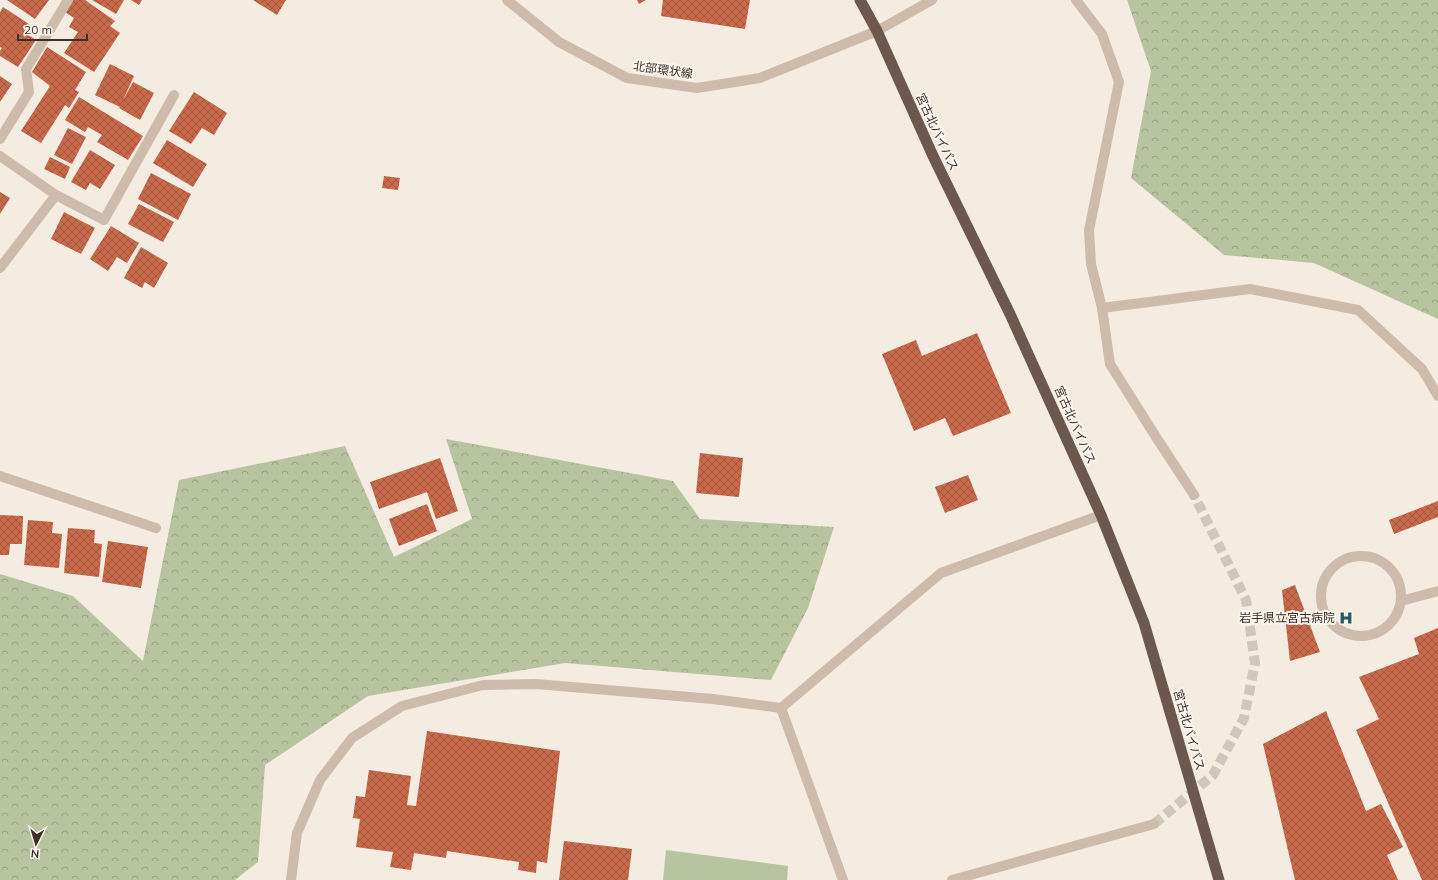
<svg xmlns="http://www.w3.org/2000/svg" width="1438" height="880" font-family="Mulish,'Noto Sans JP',sans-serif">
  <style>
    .forest { fill: url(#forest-crowns) }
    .park { fill: #b8c4a0 }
    .building { fill: url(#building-cross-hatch) }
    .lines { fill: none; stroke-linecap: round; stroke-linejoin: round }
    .tertiary-tunnel { stroke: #cfc6bd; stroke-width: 10; stroke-dasharray: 10 5; stroke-linecap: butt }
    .service { stroke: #cdbbac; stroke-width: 10 }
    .minor { stroke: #cdbbac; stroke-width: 10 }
    .tertiary { stroke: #cdbbac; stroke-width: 10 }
    .trunk { stroke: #6c584f; stroke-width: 11 }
    .labels { text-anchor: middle; stroke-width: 4; stroke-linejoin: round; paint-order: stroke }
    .street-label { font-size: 12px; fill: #3b302b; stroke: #fbf5ee }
    .poi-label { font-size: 12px; fill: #3b302b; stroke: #fbf5ee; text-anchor: end }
  </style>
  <defs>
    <pattern id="forest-crowns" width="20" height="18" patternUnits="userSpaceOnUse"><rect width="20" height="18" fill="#b8c4a0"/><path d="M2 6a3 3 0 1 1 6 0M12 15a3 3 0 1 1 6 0" fill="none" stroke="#97a083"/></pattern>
    <pattern id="building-cross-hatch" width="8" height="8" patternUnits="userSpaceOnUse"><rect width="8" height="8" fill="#c8694b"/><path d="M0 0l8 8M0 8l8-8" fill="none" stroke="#a4573f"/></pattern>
  </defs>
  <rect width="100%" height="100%" fill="#f4ebe1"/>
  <!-- forest -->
  <path class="forest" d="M1127,0H1438V319L1314,263L1224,255L1131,178L1151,71Z
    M446,439L673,481L700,519L834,527L808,608L771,680L565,663L368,696L265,765L258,862L235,880H0V574L73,596L143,661L179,480L345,446L394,557L472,519Z"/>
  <!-- park -->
  <path class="park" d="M666,850L788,866L787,880H663Z"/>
  <!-- building -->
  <path class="building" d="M7,0H49L35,19Z
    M73,0H85L115,21L110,26L120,33L94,72L64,53L78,32L69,27L74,18L65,12Z
    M92,0H124L116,14Z
    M131,0H142L139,5Z
    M253,0H286L277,15Z
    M637,0H646L639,4Z
    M663,0H750L745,29L661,16Z
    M3,7L29,24L24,32L36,40L18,67L0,56V51L2,48L0,47V12Z
    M47,47L86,72L75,90L79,92L69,108L65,105L41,143L21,131L50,86L32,72Z
    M110,64L134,76L123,100L133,82L154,93L140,120L119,108L120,107L95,95Z
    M0,76L12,84L0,102Z
    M194,92L227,113L214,135L202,128L191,144L169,131Z
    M79,97L143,136L128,160L97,142L102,135L88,127L85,132L65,120Z
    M68,128L86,137L72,164L54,155Z
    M167,140L207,164L193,187L153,163Z
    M90,150L115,165L100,189L90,183L86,190L71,182Z
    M50,157L70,167L65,179L44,169Z
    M151,173L191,194L178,220L138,199Z
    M384,176L400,178L398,190L382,188Z
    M0,192L10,198L0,214Z
    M139,204L174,222L163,242L128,224Z
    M64,212L95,228L81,254L51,239Z
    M111,226L139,243L127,263L117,257L108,271L90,259Z
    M141,247L168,263L154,288L145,282L142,288L124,278Z
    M977,333L1011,413L953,436L945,418L914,431L882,354L916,340L922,356Z
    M700,453L743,458L739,497L696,493Z
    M440,458L458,511L436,519L427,492L379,509L370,482Z
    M968,475L978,500L945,513L935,487Z
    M1438,501V517L1394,534L1389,520Z
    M427,504L437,531L399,546L389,519Z
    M0,515L23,516L22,544H10L9,555H0Z
    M28,520L53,522L52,533L62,534L59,568L24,565Z
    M68,528L95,530L94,543L102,544L99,577L64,573Z
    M108,541L148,547L141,588L102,582Z
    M1295,585L1320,652L1290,661L1282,590Z
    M1438,628V880H1422L1356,730L1379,719L1359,677L1419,654L1414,638Z
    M1326,711L1366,811L1381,804L1403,847L1387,855L1398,880H1295L1263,744Z
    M427,731L560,751L547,863L537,861L536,873L518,870L519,862L447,851L446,858L414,853L411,870L390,867L393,852L356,847L360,819L353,818L356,796L365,797L369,770L411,776L407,805L416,806Z
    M564,841L632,849L628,880H559Z"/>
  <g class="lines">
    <!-- tertiary-tunnel -->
    <path class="tertiary-tunnel" d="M1154,824L1213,775L1244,718L1255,663L1246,600L1194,495"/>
    <!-- service -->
    <path class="service" d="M1102,308L1250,289L1358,310L1422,369L1438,396
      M1321 596a40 40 0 1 1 80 0a40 40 0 1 1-80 0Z
      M1401,601L1438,591"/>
    <!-- minor -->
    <path class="minor" d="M0,139L29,92L26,69L68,0
      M0,156L56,195L104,220L174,95
      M0,268L56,195
      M0,476L156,528
      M291,880L297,833L320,780L352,738L402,706L483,685L536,684L713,699L781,708"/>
    <!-- tertiary -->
    <path class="tertiary" d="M507,0L559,42L627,78L697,88L760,78L877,31L932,0
      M1076,0L1102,34L1119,82L1089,230L1091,264L1102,308L1110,364L1156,437L1194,495
      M843,880L781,708L941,573L1101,515
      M952,880L1154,824"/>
    <!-- trunk -->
    <path class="trunk" d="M860,0L877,31L933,156L1010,314L1101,515L1144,623L1219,880"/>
  </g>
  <!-- icons -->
  <defs>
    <g id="hospital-bare" transform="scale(1.08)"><path d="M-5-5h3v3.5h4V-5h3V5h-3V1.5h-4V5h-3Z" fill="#1f5a5e" stroke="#fbf5ee" stroke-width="2.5" paint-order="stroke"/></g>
  </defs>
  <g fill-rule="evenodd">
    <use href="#hospital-bare" x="1346" y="618"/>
  </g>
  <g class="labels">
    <!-- street labels -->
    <g class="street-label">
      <text transform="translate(663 70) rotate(8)" y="4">北部環状線</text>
      <text transform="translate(937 132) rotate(65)" y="4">宮古北バイパス</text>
      <text transform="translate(1075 425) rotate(66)" y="4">宮古北バイパス</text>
      <text transform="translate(1189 730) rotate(74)" y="4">宮古北バイパス</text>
    </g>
    <!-- poi labels -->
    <g class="poi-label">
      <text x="1335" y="622">岩手県立宮古病院</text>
    </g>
  </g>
  <!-- north arrow -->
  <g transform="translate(36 844) rotate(185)" stroke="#fbf5ee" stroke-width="3" paint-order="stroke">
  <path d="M0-3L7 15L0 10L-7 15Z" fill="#3b302b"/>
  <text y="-6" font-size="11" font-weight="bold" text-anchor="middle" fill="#3b302b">N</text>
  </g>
  <!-- scale -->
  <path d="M18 34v6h69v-6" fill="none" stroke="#3b302b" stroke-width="2"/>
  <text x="24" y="34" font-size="12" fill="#3b302b" stroke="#fbf5ee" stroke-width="3" paint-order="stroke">20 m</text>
</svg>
